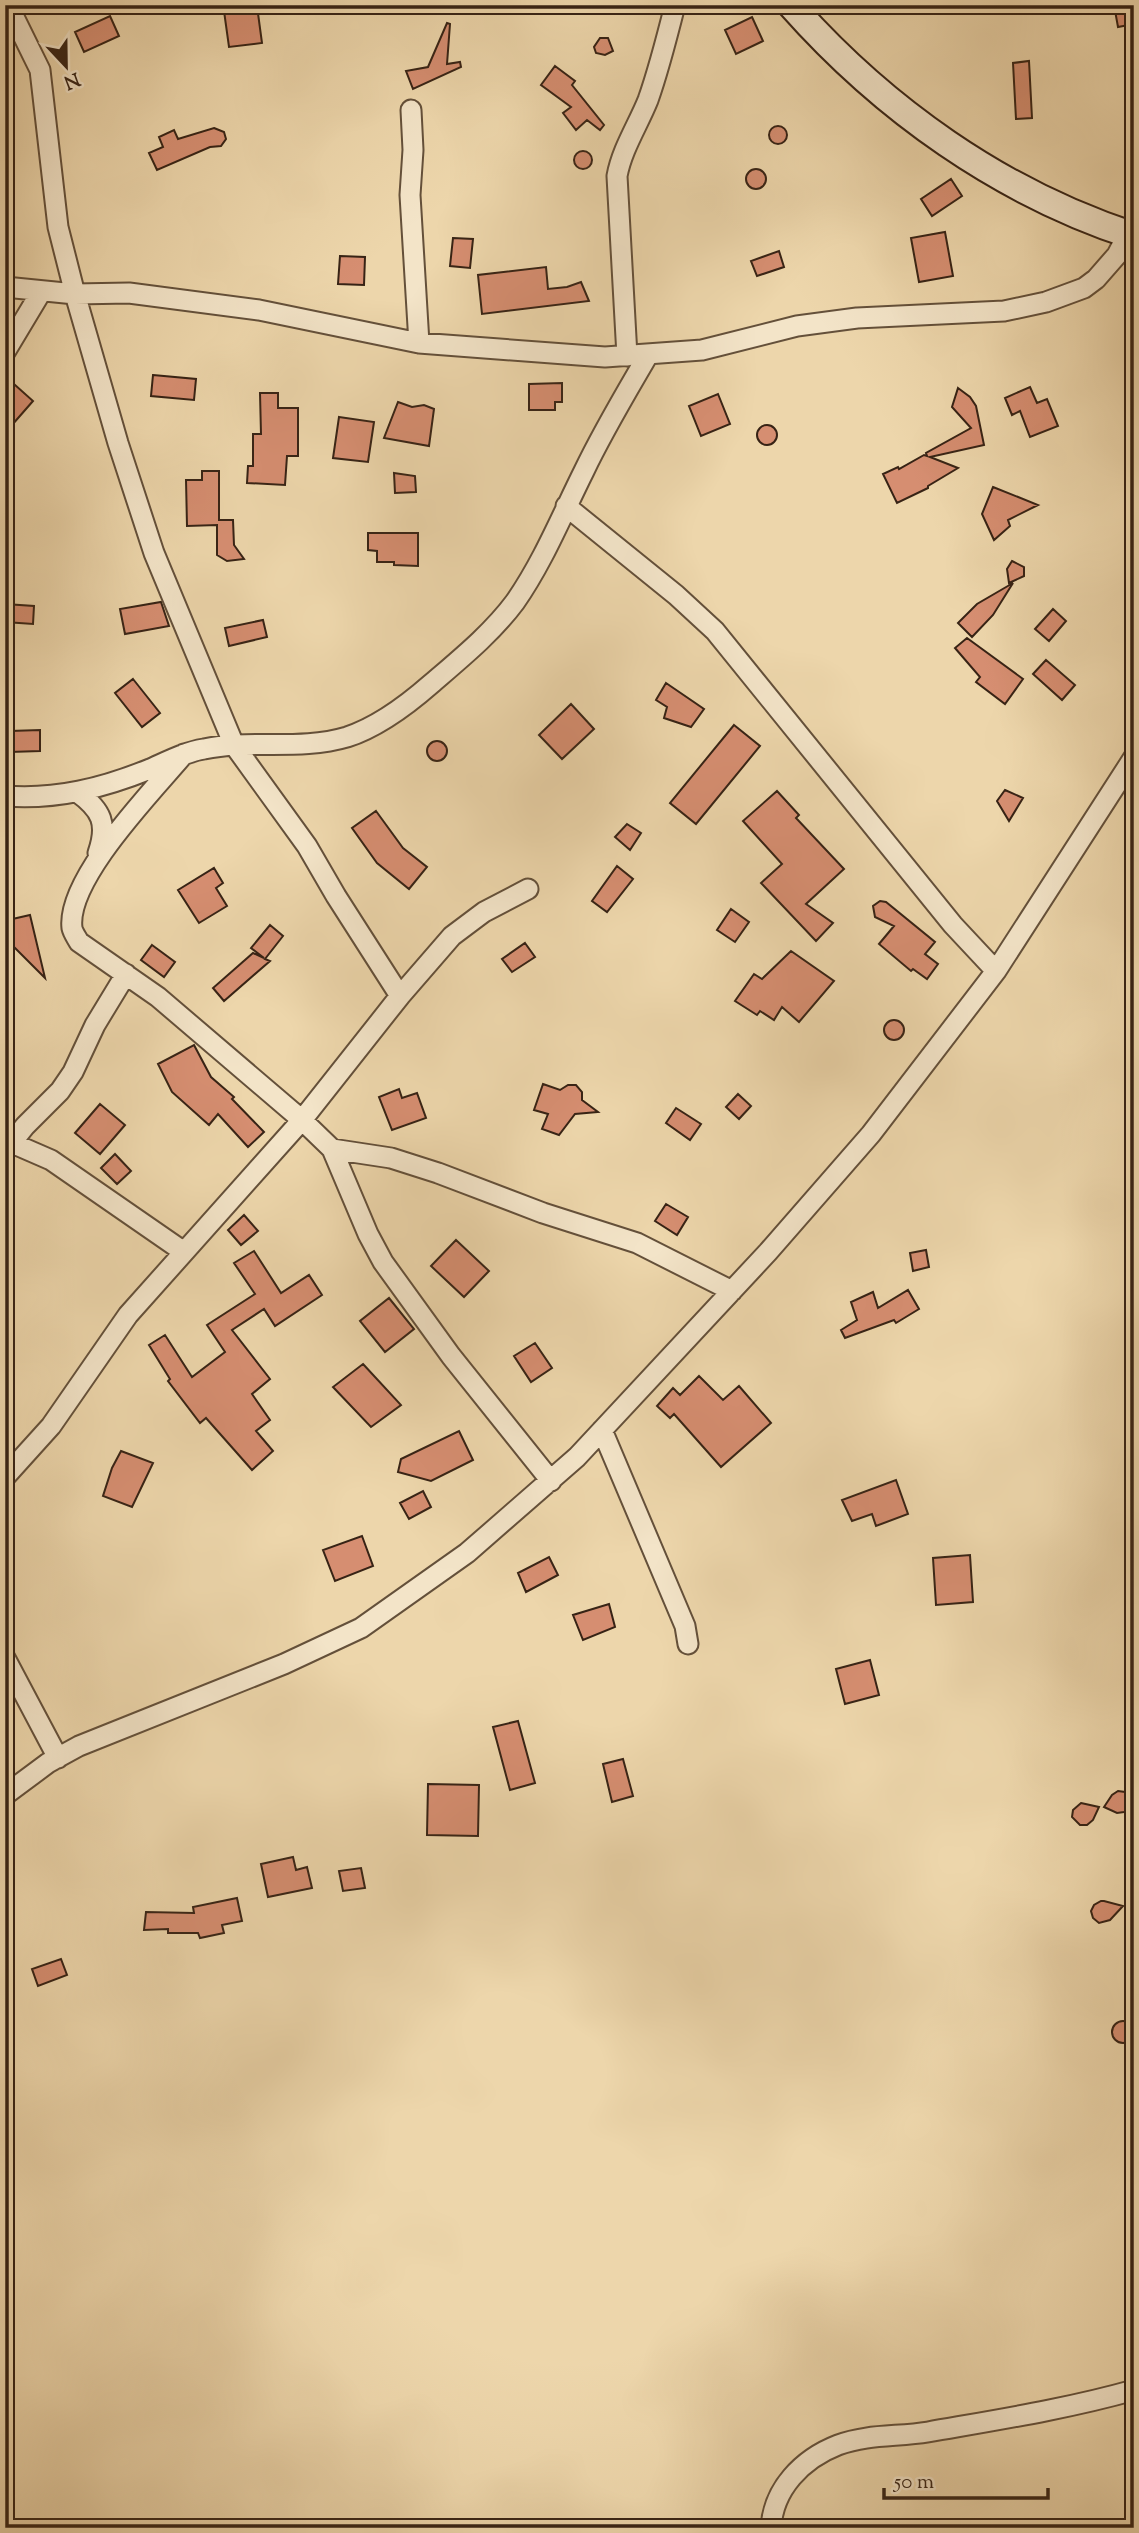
<svg xmlns="http://www.w3.org/2000/svg" width="1139" height="2533" font-family="'Sorts Mill Goudy',serif">
  <style>
    .building { fill: #d68e71; stroke: #372315; stroke-width: 2 }
    .lines { fill: none; stroke-linecap: round; stroke-linejoin: round }
    .street-casing { stroke: #64503a; stroke-width: 23 }
    .secondary-casing { stroke: #372315; stroke-width: 30 }
    .street { stroke: #f3e4c8; stroke-width: 19 }
    .secondary { stroke: #f3e4c8; stroke-width: 26 }
  </style>
  <rect width="100%" height="100%" fill="#edd6ab"/>
  <filter id="stains"><feTurbulence type="fractalNoise" baseFrequency=".00286" numOctaves="4"/><feColorMatrix values="0 0 0 0 .2 0 0 0 0 .09 0 0 0 0 .02 0 0 0 .5 -.17"/></filter>
  <radialGradient id="worn" r=".72"><stop offset=".6" stop-color="#630" stop-opacity="0"/><stop offset="1" stop-color="#630" stop-opacity=".3"/></radialGradient>
  <!-- building -->
  <path class="building" d="M1114,5H1134V24L1118,27Z
    M257,6L262,43L229,47L224,11Z
    M110,16L119,36L84,52L75,32Z
    M752,17L763,41L736,54L725,30Z
    M447,23L450,24L447,64L460,62L461,67L413,89L406,71L428,67Z
    M600,38H608L613,51L605,55L596,53L594,47Z
    M1029,61L1032,118L1016,119L1013,63Z
    M555,66L575,81L572,85L604,125L600,130L587,120L576,130L563,113L571,107L541,85Z
    M769 135a9 9 0 1 1 18 0a9 9 0 1 1-18 0Z
    M214,128L224,132L226,139L221,146L210,147L157,170L149,153L163,147L159,137L174,130L178,139Z
    M574 160a9 9 0 1 1 18 0a9 9 0 1 1-18 0Z
    M746 179a10 10 0 1 1 20 0a10 10 0 1 1-20 0Z
    M951,179L962,196L932,216L921,199Z
    M945,232L953,276L919,282L911,238Z
    M453,238L473,239L470,268L450,266Z
    M779,251L784,267L757,276L751,261Z
    M340,256L365,257L364,285L338,284Z
    M546,267L548,289L567,287L581,282L589,301L482,314L478,275Z
    M153,375L196,379L194,400L151,396Z
    M5,376L33,401L5,433Z
    M562,383V402H555V410H529V384Z
    M1030,387L1037,403L1047,399L1058,426L1030,437L1020,411L1012,415L1005,398Z
    M958,388L970,397L976,406L984,445L930,457L958,468L928,486V488L897,503L883,474L898,467L899,469L924,455L927,456L926,453L971,428L952,407Z
    M260,393H278V408H298V456H287L285,485L247,483L248,466H253V434H261Z
    M718,394L730,424L701,436L689,406Z
    M398,402L412,407L424,405L434,409L429,446L384,438Z
    M339,417L374,422L368,462L333,458Z
    M757 435a10 10 0 1 1 20 0a10 10 0 1 1-20 0Z
    M202,471H219V520H233L234,545L244,559L227,561L217,555V525L187,526L186,480H202Z
    M394,473L415,476L416,492L395,493Z
    M993,487L1038,505L1008,520L1010,526L994,540L982,514Z
    M368,533H418V566L394,565V562H377V551L368,550Z
    M1012,561L1024,567V576L1009,583L1007,569Z
    M1013,583L993,615L972,637L958,623L977,604Z
    M161,602L169,626L125,634L120,609Z
    M5,604L34,606L33,624L5,622Z
    M1053,609L1066,621L1049,641L1035,629Z
    M263,620L267,637L229,646L225,628Z
    M967,638L1023,679L1005,704L976,682L980,677L955,648Z
    M1046,660L1075,685L1062,700L1033,674Z
    M133,679L160,713L142,727L115,693Z
    M666,683L704,709L691,727L664,718L667,707L656,700Z
    M571,704L594,729L562,759L539,735Z
    M734,725L760,746L696,824L670,803Z
    M40,730V751L10,752V731Z
    M427 751a10 10 0 1 1 20 0a10 10 0 1 1-20 0Z
    M1005,790L1023,798L1009,821L997,801Z
    M777,791L799,815L796,818L844,869L806,904L833,923L816,941L761,883L782,864L743,821Z
    M376,811L403,848L427,867L409,889L377,863L352,828Z
    M627,824L641,833L630,850L615,837Z
    M617,866L633,879L607,912L592,901Z
    M214,868L223,883L216,888L227,906L199,923L178,890Z
    M880,901L886,902L935,942L925,954L938,964L927,979L913,969L911,971L879,944L894,926L875,917L873,906Z
    M731,909L749,922L735,942L717,930Z
    M30,915L45,978L14,947L8,920Z
    M270,925L283,936L265,959L270,961L224,1001L213,988L253,953L264,958L251,948Z
    M525,943L535,957L512,972L502,959Z
    M152,945L175,962L164,977L141,960Z
    M791,951L834,981L799,1022L782,1007L774,1020L760,1011L757,1015L735,1001L754,974L762,979Z
    M884 1030a10 10 0 1 1 20 0a10 10 0 1 1-20 0Z
    M194,1045L211,1077L234,1097L232,1099L264,1132L248,1147L218,1114L209,1125L172,1092L158,1064Z
    M543,1084L560,1090L568,1085H576L582,1092V1100L598,1112L575,1114L559,1135L542,1129L548,1114L534,1110Z
    M399,1089L402,1098L417,1093L426,1118L392,1130L379,1097Z
    M738,1094L751,1106L739,1119L726,1107Z
    M100,1104L125,1125L100,1154L75,1133Z
    M676,1108L701,1124L690,1140L666,1123Z
    M115,1154L131,1171L117,1184L101,1168Z
    M666,1204L688,1217L677,1235L655,1221Z
    M244,1215L258,1231L241,1245L228,1230Z
    M456,1240L489,1271L464,1297L431,1266Z
    M926,1250L929,1267L913,1271L910,1253Z
    M254,1251L281,1293L309,1275L322,1295L275,1326L264,1309L232,1330L270,1379L252,1394L270,1420L256,1431L273,1451L252,1470L206,1418L200,1423L168,1381L170,1379L149,1345L165,1335L192,1377L225,1352L207,1325L255,1294L234,1263Z
    M908,1290L919,1309L896,1323L894,1320L845,1338L841,1330L857,1320L851,1302L873,1292L878,1308Z
    M389,1298L414,1329L385,1352L360,1321Z
    M535,1343L552,1368L531,1382L514,1356Z
    M363,1364L401,1405L371,1427L333,1387Z
    M699,1376L723,1400L739,1386L771,1423L721,1467L674,1414L670,1418L657,1406L673,1388L680,1395Z
    M459,1431L473,1460L431,1481L398,1472L401,1459Z
    M121,1451L153,1463L132,1507L103,1496L112,1468Z
    M896,1480L908,1514L876,1526L872,1514L852,1521L842,1500Z
    M423,1491L431,1507L409,1519L400,1503Z
    M362,1536L373,1566L335,1581L323,1550Z
    M970,1555L973,1602L936,1605L933,1558Z
    M549,1557L558,1575L526,1592L518,1573Z
    M609,1604L615,1627L583,1640L573,1615Z
    M870,1660L879,1695L845,1704L836,1669Z
    M518,1721L535,1783L510,1790L493,1727Z
    M623,1759L633,1796L612,1802L603,1764Z
    M428,1784L479,1785L478,1836L427,1835Z
    M1118,1791L1125,1792L1131,1801L1130,1808L1124,1812L1117,1813L1104,1807L1112,1795Z
    M1081,1803L1099,1807L1093,1820L1087,1825H1080L1072,1817L1073,1810Z
    M293,1857L296,1870L307,1867L312,1888L268,1897L261,1864Z
    M361,1868L365,1888L343,1891L339,1871Z
    M237,1898L242,1921L222,1925L224,1933L200,1938L198,1933H168V1929L144,1930L146,1912L194,1913L193,1907Z
    M1101,1901H1104L1123,1906L1110,1920L1099,1923L1093,1918L1091,1911L1094,1905Z
    M61,1959L67,1975L38,1986L32,1969Z
    M1112 2032a11 11 0 1 1 22 0a11 11 0 1 1-22 0Z"/>
  <g class="lines">
    <!-- street casing -->
    <g class="street-casing">
      <path id="street" d="M8,5L40,70L58,227L75,294L118,443L154,553L234,745L307,846L336,896L400,996
        M411,110L413,150L410,195L419,343
        M5,287L75,294L129,293L259,310L419,343L605,357L702,350L797,326L857,318L1004,311L1046,302L1084,288L1096,279L1117,255L1128,234
        M5,352L41,292
        M627,356L617,176C622,149 638,125 648,100C659,69 667,37 675,5
        M566,506L676,595L715,631L953,925L996,971
        M184,754C153,791 66,879 72,928C73,933 77,938 79,942L158,997L302,1120L332,1149L368,1234L383,1262L451,1356L551,1481
        M77,792C102,810 108,824 98,853
        M5,796C56,800 103,788 150,769C168,761 185,752 204,749C251,739 300,751 347,737C378,727 407,705 431,684C460,659 492,633 515,602C543,562 562,515 584,471C603,431 626,393 648,355
        M5,1140L51,1160L184,1252
        M332,1149L391,1158L438,1173L543,1213L637,1243L732,1291
        M5,1151L25,1126L60,1091L73,1072L95,1025L126,974
        M602,1430L685,1626L688,1644
        M5,1477L51,1426L128,1315L302,1120L400,996L452,936L484,912L528,889
        M5,1658L58,1758
        M5,1795L48,1763L79,1746L284,1664L361,1628L467,1553L577,1457L768,1252L871,1134L996,971L1134,757
        M771,2528C773,2489 802,2459 838,2445C867,2434 898,2437 928,2432C996,2420 1067,2409 1134,2390"/>
    </g>
    <!-- secondary casing -->
    <g class="secondary-casing">
      <path id="secondary" d="M791,5C883,109 1001,193 1134,236"/>
    </g>
    <!-- street -->
    <use href="#street" class="street"/>
    <!-- secondary -->
    <use href="#secondary" class="secondary"/>
  </g>
  <!-- margin -->
  <rect width="1139" height="2533" fill="none" stroke="#edd6ab" stroke-width="28"/>
  <rect x="7" y="7" width="1125" height="2519" fill="none" stroke="#372315" stroke-width="3.5"/>
  <rect x="14" y="14" width="1111" height="2505" fill="none" stroke="#372315" stroke-width="2"/>
  <!-- north arrow -->
  <g transform="translate(66 66) rotate(158)" stroke="#f3e4c8" stroke-width="5" paint-order="stroke">
  <path d="M0-5L12 26L0 18L-12 26Z" fill="#372315"/>
  <text y="-10" font-size="19" font-weight="bold" text-anchor="middle" fill="#372315">N</text>
  </g>
  <!-- scale -->
  <path d="M884 2488v10h164v-10" fill="none" stroke="#372315" stroke-width="3.5"/>
  <text x="894" y="2488" font-size="21" fill="#372315" stroke="#f3e4c8" stroke-width="5" paint-order="stroke">50 m</text>
  <rect width="100%" height="100%" filter="url(#stains)"/>
  <rect width="100%" height="100%" fill="url(#worn)"/>
</svg>
